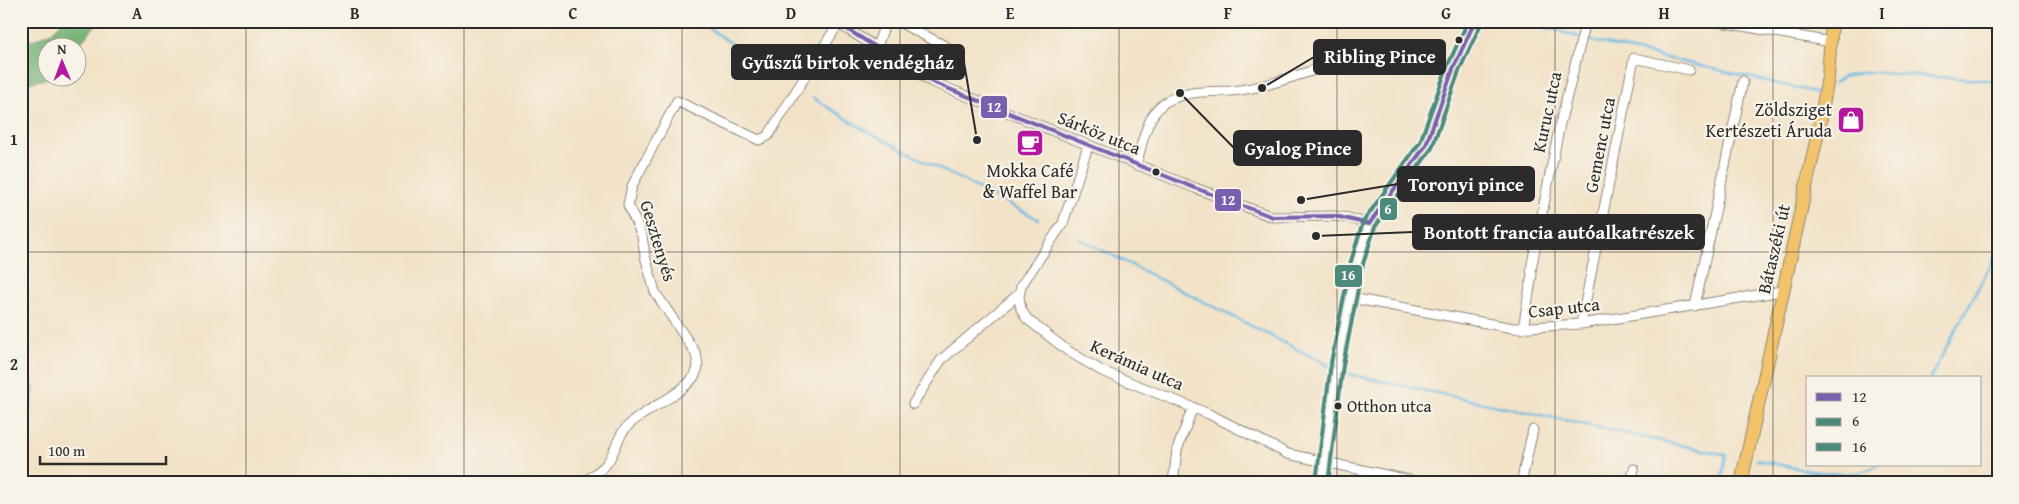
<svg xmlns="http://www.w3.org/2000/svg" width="2019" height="504" font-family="'Gentium Book Plus',serif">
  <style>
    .forest { fill: #74b374; stroke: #506f50 }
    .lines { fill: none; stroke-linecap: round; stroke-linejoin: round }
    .stream { stroke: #67b8e2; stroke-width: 2.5 }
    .minor-casing { stroke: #8e8679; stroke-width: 11 }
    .primary-casing { stroke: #8e8679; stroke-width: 14 }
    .minor { stroke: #fff; stroke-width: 9 }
    .primary { stroke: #f2c36a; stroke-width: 12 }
    .bus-1-casing { stroke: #f7f3e8; stroke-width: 8 }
    .bus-2-casing { stroke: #f7f3e8; stroke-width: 8 }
    .bus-3-casing { stroke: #f7f3e8; stroke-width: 8 }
    .bus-1 { stroke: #7960ae; stroke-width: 4 }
    .bus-2 { stroke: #4d8a7c; stroke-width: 4 }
    .bus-3 { stroke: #4d8a7c; stroke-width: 4 }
    .grid { fill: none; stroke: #2b2b2b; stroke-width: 1; stroke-opacity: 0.55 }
    .bus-dot { fill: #2b2b2b; stroke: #f7f3e8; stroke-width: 2 }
    .labels { text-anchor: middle; stroke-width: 4.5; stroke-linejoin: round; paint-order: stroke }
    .bus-label { font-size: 17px; fill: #2b2b2b; stroke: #f7f3e8; text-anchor: start }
    .poi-label { font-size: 18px; fill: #2b2b2b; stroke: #f7f3e8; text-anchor: end }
    .street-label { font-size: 18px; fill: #2b2b2b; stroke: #f7f3e8 }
    .leader { fill: none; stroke: #2b2b2b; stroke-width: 2 }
    .callout-dot { fill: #2b2b2b; stroke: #f7f3e8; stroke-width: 2 }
    .callout { fill: #2b2b2b; stroke: #2b2b2b; stroke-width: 2 }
    .callout-label { font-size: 19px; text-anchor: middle; font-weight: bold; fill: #fff }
    .line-badge { stroke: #f7f3e8; stroke-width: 2 }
    .badge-label { font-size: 14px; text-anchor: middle; font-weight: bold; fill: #fff }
    .neatline { fill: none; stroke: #2b2b2b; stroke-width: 2 }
    .grid-label { font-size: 16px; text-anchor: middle; font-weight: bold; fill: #2b2b2b }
  </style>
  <rect width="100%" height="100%" fill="#f7f3e8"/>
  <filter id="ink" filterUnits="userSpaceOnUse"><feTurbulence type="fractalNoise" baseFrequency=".02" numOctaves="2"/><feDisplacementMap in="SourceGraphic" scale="10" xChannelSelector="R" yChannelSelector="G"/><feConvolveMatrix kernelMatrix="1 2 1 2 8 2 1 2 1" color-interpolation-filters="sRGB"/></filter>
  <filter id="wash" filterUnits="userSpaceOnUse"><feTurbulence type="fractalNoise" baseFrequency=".0096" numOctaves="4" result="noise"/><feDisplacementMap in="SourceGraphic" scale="20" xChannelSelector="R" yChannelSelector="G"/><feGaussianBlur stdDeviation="1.12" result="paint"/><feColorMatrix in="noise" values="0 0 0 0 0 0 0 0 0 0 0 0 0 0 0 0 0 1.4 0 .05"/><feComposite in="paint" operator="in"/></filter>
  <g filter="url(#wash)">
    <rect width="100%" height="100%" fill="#f2e2c7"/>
    <!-- forest -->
    <path class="forest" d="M63,21H99L77,47L48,48V78L21,85V45L52,32Z
      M21,355L34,389L24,440L21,430Z"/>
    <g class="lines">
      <!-- stream -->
      <path class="stream" d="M699,21L778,76
        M1526,21L1579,37
        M1584,39L1818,93
        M1834,83L1843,77L1865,72L1998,81
        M813,98L870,133L1038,219
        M1080,239L1330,366
        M1348,374L1727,455
        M1930,378L1998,251
        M1757,460C1791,466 1848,485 1878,465
        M1721,483L1726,455"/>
    </g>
  </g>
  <g filter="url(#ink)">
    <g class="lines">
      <!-- minor casing -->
      <g class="minor-casing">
        <path id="minor" d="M834,21L932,82L1195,188L1273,217L1335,216L1349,218L1369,224
          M897,21L947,47L951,56L932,82
          M1715,21L1831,42
          M876,49L886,21
          M1088,146L1063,223L1021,286L1019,297L1021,309L1027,319L1068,351L1102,371L1209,414L1288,454L1423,483
          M1136,165C1142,145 1146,116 1164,103C1184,90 1208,92 1231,91C1288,86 1340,53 1398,53C1416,52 1436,63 1453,69
          M1351,298L1513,328L1581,324L1782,291
          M1695,306L1743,81
          M1581,324L1634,58L1689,70
          M1523,329L1532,274L1531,269L1560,124L1586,21
          M913,404L941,360L1020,293
          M335,483H350
          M584,483C591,476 602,470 607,463C617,450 617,434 631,423C648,408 679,396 693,378C700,369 698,361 695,352L655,292L645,256L642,236L628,205L632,186L677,101L759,140L768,136L838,24
          M1173,483L1177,450L1193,407
          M1322,483L1337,364L1357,262L1369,224L1426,145L1453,69L1475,21
          M1521,483L1533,430
          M1631,483L1634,469
          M1706,483V481"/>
      </g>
      <!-- primary casing -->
      <g class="primary-casing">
        <path id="primary" d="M1741,483L1820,123L1828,77L1832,21"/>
      </g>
      <!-- minor -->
      <use href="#minor" class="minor"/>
      <!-- primary -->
      <use href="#primary" class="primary"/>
      <!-- bus-1 casing -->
      <g class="bus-1-casing">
        <path id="bus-1" d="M834,21L932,82L1195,188L1273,217L1335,216L1369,224
          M1369,224L1426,145L1453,69L1475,21"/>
      </g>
      <!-- bus-2 casing -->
      <g class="bus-2-casing">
        <path id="bus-2" d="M1328,483L1343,365L1363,264L1375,227L1432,148L1459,71L1481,24"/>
      </g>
      <!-- bus-3 casing -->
      <g class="bus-3-casing">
        <path id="bus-3" d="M1316,482L1331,363L1351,261L1363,222L1420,142L1447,67L1468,21"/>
      </g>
      <!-- bus-1 -->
      <use href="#bus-1" class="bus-1"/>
      <!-- bus-2 -->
      <use href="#bus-2" class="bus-2"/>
      <!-- bus-3 -->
      <use href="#bus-3" class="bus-3"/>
    </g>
  </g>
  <!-- grid -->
  <path class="grid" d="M246,21V483M464,21V483M682,21V483M900,21V483M1119,21V483M1337,21V483M1555,21V483M1773,21V483M21,252H1998"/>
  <!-- icons -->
  <defs>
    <g id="shop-square" transform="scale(1.4375)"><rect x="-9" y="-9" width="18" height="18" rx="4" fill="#b5179e" stroke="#f7f3e8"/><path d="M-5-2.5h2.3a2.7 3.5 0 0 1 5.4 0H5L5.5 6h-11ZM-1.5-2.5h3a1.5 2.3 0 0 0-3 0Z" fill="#fff"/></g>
    <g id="cafe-square" transform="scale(1.4375)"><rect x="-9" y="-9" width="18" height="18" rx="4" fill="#b5179e" stroke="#f7f3e8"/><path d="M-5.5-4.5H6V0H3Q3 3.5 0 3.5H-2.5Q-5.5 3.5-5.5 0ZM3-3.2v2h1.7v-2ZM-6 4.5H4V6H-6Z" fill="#fff"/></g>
  </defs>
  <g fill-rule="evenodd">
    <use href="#shop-square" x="1851" y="120"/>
    <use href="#cafe-square" x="1030" y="143"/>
  </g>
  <!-- markers -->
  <g class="bus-dot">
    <circle cx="1459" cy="40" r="4.5"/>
    <circle cx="1156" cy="172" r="4.5"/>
    <circle cx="1338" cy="406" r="4.5"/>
  </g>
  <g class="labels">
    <!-- bus labels -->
    <g class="bus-label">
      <text x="1347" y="412">Otthon utca</text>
    </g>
    <!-- poi labels -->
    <g class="poi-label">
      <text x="1832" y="116">Zöldsziget<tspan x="1832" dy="21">Kertészeti Áruda</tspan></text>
      <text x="1030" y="177" text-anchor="middle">Mokka Café<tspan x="1030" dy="21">&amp; Waffel Bar</tspan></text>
    </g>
    <!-- street labels -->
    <g class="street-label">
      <text transform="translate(1547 112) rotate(-78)" y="6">Kuruc utca</text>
      <text transform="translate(1099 133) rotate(22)" y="6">Sárköz utca</text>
      <text transform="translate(1600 145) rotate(-79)" y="6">Gemenc utca</text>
      <text transform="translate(658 241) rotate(73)" y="6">Gesztenyés</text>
      <text transform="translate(1774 249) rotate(-77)" y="6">Bátaszéki út</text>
      <text transform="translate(1564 308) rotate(-6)" y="6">Csap utca</text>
      <text transform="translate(1137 365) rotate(24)" y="6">Kerámia utca</text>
    </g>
  </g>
  <!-- callouts -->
  <path class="leader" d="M1262 88L1314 57M977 140L964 62M1180 93L1234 148M1301 200L1398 184M1316 236L1413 232"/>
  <g class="callout-dot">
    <circle cx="1262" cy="88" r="5"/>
    <circle cx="977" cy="140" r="5"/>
    <circle cx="1180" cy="93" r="5"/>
    <circle cx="1301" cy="200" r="5"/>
    <circle cx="1316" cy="236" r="5"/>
  </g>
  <g class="callout">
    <rect x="1314" y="40" width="131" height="34" rx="5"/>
    <rect x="732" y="45" width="232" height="34" rx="5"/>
    <rect x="1234" y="131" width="127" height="34" rx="5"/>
    <rect x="1398" y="167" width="136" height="34" rx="5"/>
    <rect x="1413" y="215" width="291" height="34" rx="5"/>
  </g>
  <g class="callout-label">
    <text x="1380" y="63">Ribling Pince</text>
    <text x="848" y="69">Gyűszű birtok vendégház</text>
    <text x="1298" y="155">Gyalog Pince</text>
    <text x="1466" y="191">Toronyi pince</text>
    <text x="1559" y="239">Bontott francia autóalkatrészek</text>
  </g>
  <g class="line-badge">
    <rect x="980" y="95" width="28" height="24" rx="5" fill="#7960ae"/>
    <rect x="1214" y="188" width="28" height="24" rx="5" fill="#7960ae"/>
    <rect x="1379" y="197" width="19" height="24" rx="5" fill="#4d8a7c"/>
    <rect x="1334" y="264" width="29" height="24" rx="5" fill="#4d8a7c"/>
  </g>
  <g class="badge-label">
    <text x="994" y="112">12</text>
    <text x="1228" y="205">12</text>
    <text x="1388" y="214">6</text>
    <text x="1348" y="280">16</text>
  </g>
  <!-- margin -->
  <rect width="2019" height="504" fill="none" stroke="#f7f3e8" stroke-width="55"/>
  <!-- legend -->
  <rect x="1806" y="376" width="175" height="90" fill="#f7f3e8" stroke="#a5a39c"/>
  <rect x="1816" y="393" width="25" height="8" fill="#7960ae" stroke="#a5a39c"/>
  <text x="1852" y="402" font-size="15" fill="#2b2b2b">12</text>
  <rect x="1816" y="418" width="25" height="8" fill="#4d8a7c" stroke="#a5a39c"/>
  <text x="1852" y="426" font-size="15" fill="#2b2b2b">6</text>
  <rect x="1816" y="443" width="25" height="8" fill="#4d8a7c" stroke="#a5a39c"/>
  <text x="1852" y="452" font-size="15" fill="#2b2b2b">16</text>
  <!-- north arrow -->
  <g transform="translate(62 62) rotate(359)"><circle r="24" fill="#f7f3e8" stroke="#a5a39c"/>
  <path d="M0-4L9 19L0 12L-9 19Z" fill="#b5179e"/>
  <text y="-8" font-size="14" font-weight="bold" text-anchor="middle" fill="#2b2b2b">N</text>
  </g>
  <!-- scale -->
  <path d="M40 456v8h126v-8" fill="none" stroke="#2b2b2b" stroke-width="2.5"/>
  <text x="48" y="456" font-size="15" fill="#2b2b2b" stroke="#f7f3e8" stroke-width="4" paint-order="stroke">100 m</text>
  <rect x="28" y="28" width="1964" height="448" class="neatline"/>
  <g class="grid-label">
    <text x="137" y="19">A</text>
    <text x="355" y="19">B</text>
    <text x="573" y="19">C</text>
    <text x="791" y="19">D</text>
    <text x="1010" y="19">E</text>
    <text x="1228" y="19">F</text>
    <text x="1446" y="19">G</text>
    <text x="1664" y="19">H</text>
    <text x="1882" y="19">I</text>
    <text x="14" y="145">1</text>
    <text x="14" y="370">2</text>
  </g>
</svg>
